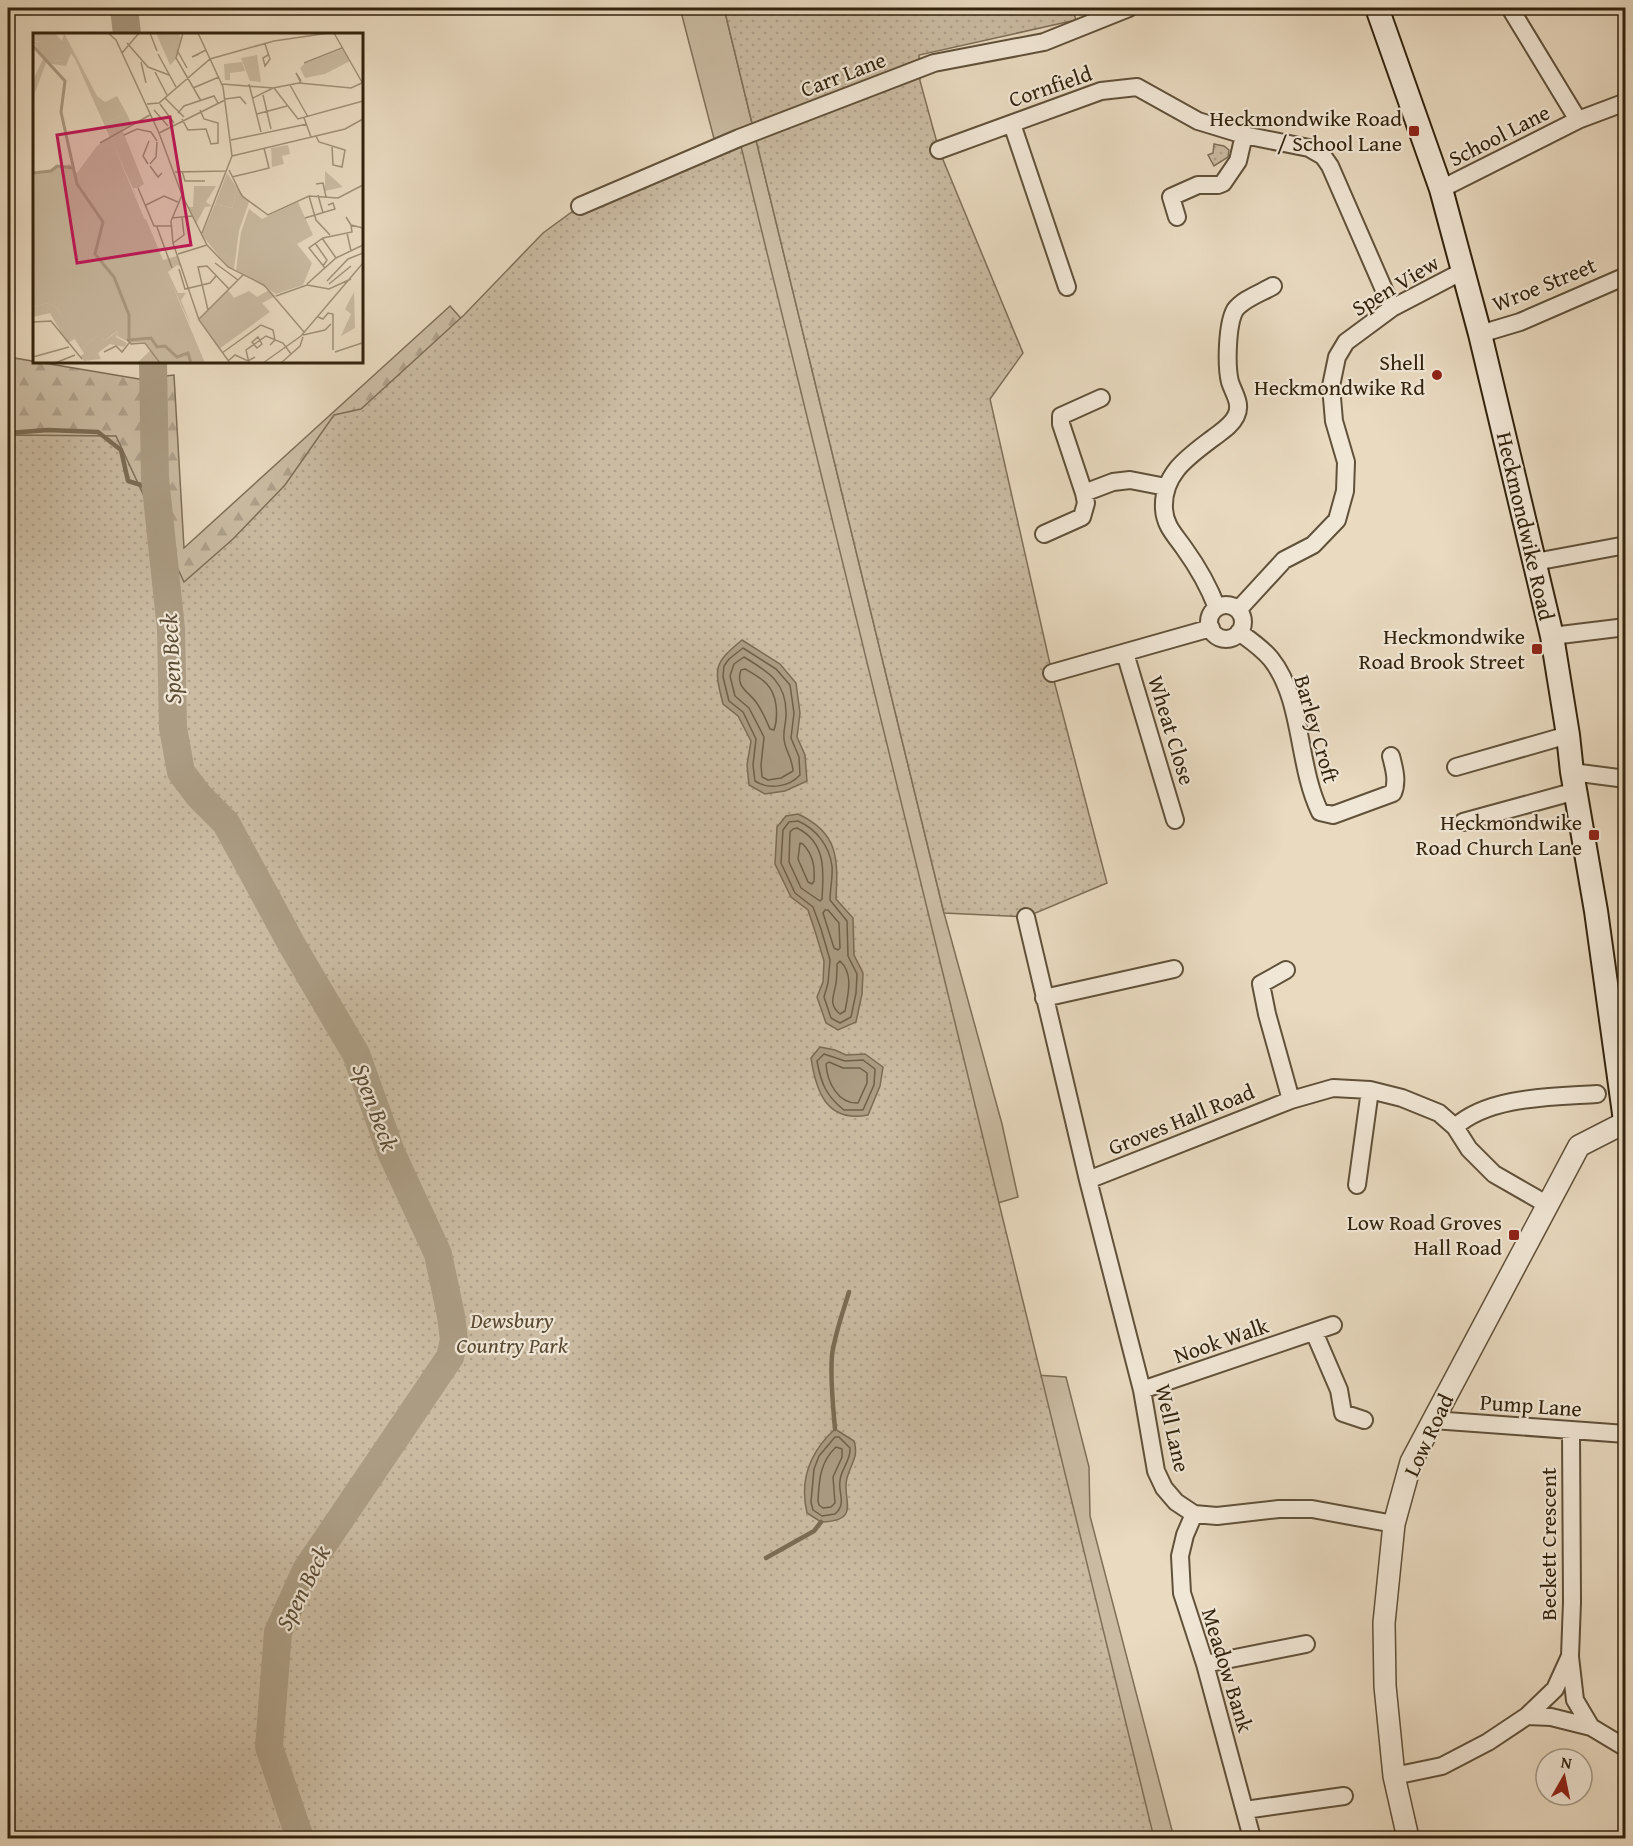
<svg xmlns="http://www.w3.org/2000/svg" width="1633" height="1846" font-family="'Gentium Book Plus',serif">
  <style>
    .green { fill: #cabba2; stroke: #7e6f58; stroke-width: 1.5 }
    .forest { fill: url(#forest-firs); stroke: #7e6f58; stroke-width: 1.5 }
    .park { fill: url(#park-dots); stroke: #7e6f58; stroke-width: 1.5 }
    .water { fill: #ab9c83; stroke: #7b6c54; stroke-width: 1.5 }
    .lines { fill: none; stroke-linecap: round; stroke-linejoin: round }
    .shore { stroke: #6e6048; stroke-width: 1.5 }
    .stream { stroke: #7b6c54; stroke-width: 4.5 }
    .river { stroke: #ab9c83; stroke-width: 28 }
    .minor-casing { stroke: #60513a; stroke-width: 20 }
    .tertiary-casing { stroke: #60513a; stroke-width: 24 }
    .secondary-casing { stroke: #32230d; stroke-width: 26 }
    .minor { stroke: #f1e7d6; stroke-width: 16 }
    .tertiary { stroke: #f1e7d6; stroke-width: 21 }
    .secondary { stroke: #f1e7d6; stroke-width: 22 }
    .poi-dot { fill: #8f2418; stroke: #f1e7d6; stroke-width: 2 }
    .labels { text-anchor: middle; stroke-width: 4.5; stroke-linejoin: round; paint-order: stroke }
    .street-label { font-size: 22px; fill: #32230d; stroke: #f1e7d6 }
    .poi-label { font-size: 22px; fill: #32230d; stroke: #f1e7d6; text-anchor: end }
    .park-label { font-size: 22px; font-style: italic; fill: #584932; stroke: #f1e7d6 }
    .water-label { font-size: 24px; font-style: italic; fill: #5c4d36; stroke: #f1e7d6 }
    .inset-river { fill: none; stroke: #ab9c83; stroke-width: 3 }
    .inset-road { fill: none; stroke: #a09178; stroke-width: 1.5 }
    .view { fill: #c2185b; fill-opacity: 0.15; stroke: #c2185b; stroke-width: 3 }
    .inset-edge { fill: none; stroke: #32230d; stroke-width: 3 }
  </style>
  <defs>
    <pattern id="forest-firs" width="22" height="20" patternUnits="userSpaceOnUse" patternTransform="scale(1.5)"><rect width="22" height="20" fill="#cabba2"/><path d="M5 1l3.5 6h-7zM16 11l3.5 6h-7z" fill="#aea08a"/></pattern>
    <pattern id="park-dots" width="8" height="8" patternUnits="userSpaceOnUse" patternTransform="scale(1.5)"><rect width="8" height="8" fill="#cabba2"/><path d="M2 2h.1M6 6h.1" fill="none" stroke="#aea08a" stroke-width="1.8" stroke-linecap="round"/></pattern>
  </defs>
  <rect width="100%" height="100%" fill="#e9dac0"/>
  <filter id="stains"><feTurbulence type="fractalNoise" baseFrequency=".00333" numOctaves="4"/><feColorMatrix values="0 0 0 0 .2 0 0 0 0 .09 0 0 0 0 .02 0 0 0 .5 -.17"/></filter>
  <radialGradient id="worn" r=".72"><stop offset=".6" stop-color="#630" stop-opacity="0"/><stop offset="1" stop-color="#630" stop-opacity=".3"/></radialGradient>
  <!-- green -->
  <path class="green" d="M680,8H724L944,913L1002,1124L1018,1197L978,1209L737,227Z
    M1006,1373L1066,1377L1089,1467L1090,1516L1174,1838H1092Z"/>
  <!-- forest -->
  <path class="forest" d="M450,306L482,342L188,618L8,629V357L139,379L174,375L184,548Z"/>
  <!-- park -->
  <path class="park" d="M724,8H1072L1076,20L919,55L920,81L939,150L1023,353L990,399L1052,673L1107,883L1026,917L944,913Z
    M739,138L1154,1838H8V435L116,436L184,582L233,539L285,485L334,415L361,409L464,315L543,233L580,206Z
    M1214,144L1224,146L1229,150L1228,157L1214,166L1208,155L1213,153Z"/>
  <!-- water -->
  <path class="water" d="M742,640L780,664L796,683L800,713L797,737L805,755L807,781L785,791L765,794L749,785L747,765L751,741L738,716L723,704C714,668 713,664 742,640Z
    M798,814C839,833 838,859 836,899L853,918L854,955L863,973L862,994L856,1022L838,1030L826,1023L817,997L823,982L824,961L815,931L808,910L791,897L775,864L777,827L786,816Z
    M820,1047L835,1050L846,1055L865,1054L883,1067L880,1086L868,1115C827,1123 816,1092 811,1058Z
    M835,1429L854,1441C859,1457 851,1463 847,1478C841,1499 863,1521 821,1522L807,1513C799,1479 810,1452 835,1429Z"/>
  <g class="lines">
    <!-- shore -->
    <path class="shore" d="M743,648L776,669L790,685L794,713L791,738L799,757L800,775C789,787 769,790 755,781L753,765L756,739L743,712L729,701L723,677L724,666L729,659Z
      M744,657C769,672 787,683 786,715C786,723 783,731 784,739C785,751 792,756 793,771L781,778L768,780L762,777L761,765L764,737L749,708L735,696L730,676L734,664Z
      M745,669C762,679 773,684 776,705C777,714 777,722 774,730L770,729C766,720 762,710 756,702C748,691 735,687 741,670Z
      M798,821C816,829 829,845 832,866C833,877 830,889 830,900L847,921L848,956L857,974L856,993L851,1017L840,1023L831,1018L824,997L828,983L830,960L821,929L813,907L795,893L781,863L783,830L789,822Z
      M797,828C826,842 824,871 822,899L820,901L801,888L789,862L790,832L793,829Z
      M800,843L803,844C813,855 815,866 814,881L812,884L808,882L798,859Z
      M825,910H828L839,923L840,948L838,950L834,948L823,913Z
      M840,961C854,974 848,994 845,1011L840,1014C828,1004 834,996 836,983C837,977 837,970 837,964Z
      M824,1054L845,1061L863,1060L875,1069L874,1085L863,1110H844C826,1096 821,1083 817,1061Z
      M829,1062L843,1068H860L867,1073V1083L858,1103C838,1104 827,1082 826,1064Z
      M835,1437H839L850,1448C851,1461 841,1468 840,1481C838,1494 847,1503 835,1514L822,1516L813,1510L811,1502L814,1469L819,1456Z
      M836,1447L842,1449V1457L833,1477L835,1503L831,1507L823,1508L819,1505L818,1501C819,1480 820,1462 836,1447Z"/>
    <!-- stream -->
    <path class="stream" d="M8,433L48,430L98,432L121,450L128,481L154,489
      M835,1429C833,1405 830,1379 832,1355C835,1333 843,1312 849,1292
      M766,1558L814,1531L821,1522"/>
    <!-- river -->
    <path class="river" d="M124,8L127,34
      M153,362L155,478L171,629L173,728L181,772L199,796L226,823L292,945L356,1054L391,1152L438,1254L451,1316L454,1340L450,1357L306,1570L278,1632L269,1747L300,1838"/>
    <!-- minor casing -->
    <g class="minor-casing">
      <path id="minor" d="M1510,8L1578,120
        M1012,124L1067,287
        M939,150L1101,91L1137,87L1198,121L1244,135L1309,148L1323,156L1330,166L1392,308
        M1441,189L1578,120L1626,102
        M580,206L739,138L934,63L1044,42L1129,8
        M1177,217L1171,197L1198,185H1218L1223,183L1238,161L1244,135
        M1480,334L1520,322L1626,276
        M1084,493L1113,482L1130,480L1166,487
        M1044,534L1082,517L1086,503L1084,493L1061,424V416L1101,398
        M1535,562L1626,545
        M1209 622a17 17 0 1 1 34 0a17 17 0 1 1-34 0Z
        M1217,608C1209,587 1197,566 1184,548C1175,535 1165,526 1164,509C1162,474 1188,457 1213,438C1222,431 1231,426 1236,416C1242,404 1234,394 1230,382C1226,366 1227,324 1235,310C1243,299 1261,293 1273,286
        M1238,610L1284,560L1313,545L1337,520L1345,491L1346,462L1334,421L1331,386L1337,357L1346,342L1392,308L1463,271
        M1239,632C1250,640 1262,648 1271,659C1303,699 1297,765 1320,812L1333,815L1393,793C1398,781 1394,768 1391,756
        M1552,636L1626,627
        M1125,653L1175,820
        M1052,673L1211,628
        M1456,767L1568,735
        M1572,772L1626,779
        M1463,822L1576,791
        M1026,917L1088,1180L1142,1390L1156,1471L1164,1488L1176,1502L1194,1514L1217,1516L1279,1509H1312L1394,1524
        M1286,970L1261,984L1267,1014L1291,1100
        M1044,998L1174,969
        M1610,1017L1626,1016
        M1455,1127C1489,1096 1552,1097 1597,1094
        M1088,1180L1291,1100L1333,1088L1370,1090L1402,1098L1439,1113L1455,1127L1469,1149L1494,1174L1548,1205
        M1357,1185L1370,1090
        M1314,1332L1339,1390L1343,1413L1364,1420
        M1142,1390L1333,1325
        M1433,1420L1626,1434
        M1194,1514L1185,1535L1180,1556L1182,1593L1205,1664L1252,1838
        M1570,1657L1575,1700L1591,1727
        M1205,1664L1306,1644
        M1527,1716L1551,1717L1591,1727L1626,1748
        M1394,1776L1442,1766L1488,1742L1527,1716L1555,1689L1570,1656L1572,1602L1571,1431
        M1245,1810L1344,1796"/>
    </g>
    <!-- tertiary casing -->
    <g class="tertiary-casing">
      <path id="tertiary" d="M1408,1838L1394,1776L1385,1686L1384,1623L1394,1524L1411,1462L1579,1146L1624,1123"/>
    </g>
    <!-- secondary casing -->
    <g class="secondary-casing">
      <path id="secondary" d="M1377,8L1441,189L1480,334L1552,636L1568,735L1572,772L1596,911L1626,1128"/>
    </g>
    <!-- minor -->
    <use href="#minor" class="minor"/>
    <!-- tertiary -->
    <use href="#tertiary" class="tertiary"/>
    <!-- secondary -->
    <use href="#secondary" class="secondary"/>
  </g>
  <!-- markers -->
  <g class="poi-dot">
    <rect x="1408" y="125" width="12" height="12" rx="3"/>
    <circle cx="1437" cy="375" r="6"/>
    <rect x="1531" y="643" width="12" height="12" rx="3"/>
    <rect x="1588" y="829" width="12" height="12" rx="3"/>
    <rect x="1508" y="1229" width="12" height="12" rx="3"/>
  </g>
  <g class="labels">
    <!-- street labels -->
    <g class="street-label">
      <text transform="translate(843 74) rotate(-21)" y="8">Carr Lane</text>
      <text transform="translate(1050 86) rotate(-19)" y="8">Cornfield</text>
      <text transform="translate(1499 135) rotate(-27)" y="8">School Lane</text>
      <text transform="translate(1544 284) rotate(-22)" y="8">Wroe Street</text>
      <text transform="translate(1395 285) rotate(-31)" y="8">Spen View</text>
      <text transform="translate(1526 526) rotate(77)" y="8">Heckmondwike Road</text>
      <text transform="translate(1317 729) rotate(74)" y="8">Barley Croft</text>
      <text transform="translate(1172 730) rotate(73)" y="8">Wheat Close</text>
      <text transform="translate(1181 1119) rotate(-22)" y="8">Groves Hall Road</text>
      <text transform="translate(1221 1340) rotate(-19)" y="8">Nook Walk</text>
      <text transform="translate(1531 1405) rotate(4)" y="8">Pump Lane</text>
      <text transform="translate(1173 1428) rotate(77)" y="8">Well Lane</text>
      <text transform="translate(1428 1435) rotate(-65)" y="8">Low Road</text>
      <text transform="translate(1548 1544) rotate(-90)" y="8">Beckett Crescent</text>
      <text transform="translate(1228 1670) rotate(73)" y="8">Meadow Bank</text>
    </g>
    <!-- poi labels -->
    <g class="poi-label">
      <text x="1402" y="126">Heckmondwike Road<tspan x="1402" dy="25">/ School Lane</tspan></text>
      <text x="1425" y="370">Shell<tspan x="1425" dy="25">Heckmondwike Rd</tspan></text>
      <text x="1525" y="644">Heckmondwike<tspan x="1525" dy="25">Road Brook Street</tspan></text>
      <text x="1582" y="830">Heckmondwike<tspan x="1582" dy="25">Road Church Lane</tspan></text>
      <text x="1502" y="1230">Low Road Groves<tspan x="1502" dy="25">Hall Road</tspan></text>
    </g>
    <!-- park labels -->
    <g class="park-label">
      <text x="512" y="1328">Dewsbury<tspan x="512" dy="25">Country Park</tspan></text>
    </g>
    <!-- water labels -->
    <g class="water-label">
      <text transform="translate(171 659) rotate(-93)" y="8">Spen Beck</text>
      <text transform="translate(375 1107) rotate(70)" y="8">Spen Beck</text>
      <text transform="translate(303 1588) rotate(-63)" y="8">Spen Beck</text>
    </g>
  </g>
  <!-- overview -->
  <g transform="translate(33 33)">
    <rect width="330" height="330" fill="#e9dac0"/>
    <path d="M0,0H22L29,8L31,0L64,63L72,69L84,63L94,81L73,90L108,174L42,26L34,15L29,28L21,27L5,8H0ZM209,29L212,38L197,40V47H192L191,31ZM255,112L257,121L249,123L251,131L239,134L238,115ZM292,138L310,154L292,158ZM113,186L130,227L144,223L149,234L144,232L135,239L145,260H153L148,267L158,293L109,187ZM321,259L322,295L308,303L318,281L312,276ZM14,270L24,275L42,306L34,310L17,280L0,284V274ZM85,298L83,304L94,310L91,314L77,311L65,320L68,326L51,328L47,324L51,320L48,316L66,301L72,308Z" fill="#cabba2"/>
    <path d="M0,8L11,10L21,27L29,28L33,14L38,20L33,33L13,30L1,62L0,47L10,26ZM194,140L204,155L199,175L182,171ZM29,285L83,298L72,308L66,301L48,316Z" fill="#cabba2"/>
    <path d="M204,155L216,169L206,198L201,236L195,234L169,202L182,171L199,175ZM195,257L201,265L216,258L224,264L236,257L243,263L229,270L237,279L186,316L166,286Z" fill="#cabba2"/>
    <path d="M123,0H144L148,4L143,26L137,32ZM310,16L317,28L292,41L272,45L267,35L271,31ZM224,22L228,49L217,48L208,25ZM94,81L99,92L89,96L111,151L105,155H100L73,90ZM77,104L172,330H104L118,317L112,309L98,310L84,303L85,298L72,306L65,302L56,307L43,293L36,296L24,275L14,270L0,274L2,141L37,131L44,140L64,113ZM161,153H183L173,169L179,173L172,174L163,191L155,174H160ZM265,169L280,202L264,211L279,230L270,252L243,261L203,237L208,199L216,176L229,186Z" fill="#cabba2"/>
    <path class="inset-river" d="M0,13L32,48L28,79L44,151L70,189L62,221L81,244L96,282V307L118,305L124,314L132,313L144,324L155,320L158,330M0,140L18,138L24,133L40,135"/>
    <path class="inset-road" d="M75,0L83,7L126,100L149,162L174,212L195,234L231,252L271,299M117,0L124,18M150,0L143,25L168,68M165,0L190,54L199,123L169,200M301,0L330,51M94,10L115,34L136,42M232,11L237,26L232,33L230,25L235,22M144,17L154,35M89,20L106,0M125,21L143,54M166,21L159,24L173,17M108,29L113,50M271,30L309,15M122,39L134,62M268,48L263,40L268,50M189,51L240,55M216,51L228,99M257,52L275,84M160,55L186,44M241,55L265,86L330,68M230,62L238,96M132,65L151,84M220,65L240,55L266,50L318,55L329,50M192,66L207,64L213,71M114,71L126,70L177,26L241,8L296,0M127,71L141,90M121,77L135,93M145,80L151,73L181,63L185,70M224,81L254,73M271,85L278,104M149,86L155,97L173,96L178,111L185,110V90L171,86L167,77M126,100L192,67M91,102L104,96L118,99L124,108M283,103L286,109L312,117L309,134L300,132L299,113M198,107L274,91M67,110L117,82M199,123L312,96L330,86M115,131L110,123L116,108M117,131L123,124L124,109M117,133L125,144L129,140M196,137L209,163L235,182L276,163L305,165L330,152M149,138L152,148H172M142,139L194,138M199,144L236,135L231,115M283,151L290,150L293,164M105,155L121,193H138M149,162L138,188L140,210L166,287L197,330M285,162L290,180M276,163L283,187L297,202M113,172L131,163L145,169M313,184L318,192L330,195M139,185L159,183M272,185L302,176L300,170L295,172M124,194L139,235M314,200L318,218M289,205L303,225M140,210L151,202L149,184M282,210L294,227L290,233M145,221L174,212M182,230L205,247M292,235L276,215L290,205L319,199L318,192M146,236L152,256L177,250L183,243M294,248L315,226L330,220M274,251L303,225L330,212M296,251L318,233M243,263L274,252L296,256L318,246M175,277L165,234L174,233L196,256M285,284L290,286L295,280L300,281V317M166,286L210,242M0,289L18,288L49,326M270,302L292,297L298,291M225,304L229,311L224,315L219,309ZM94,306L98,311L112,310L127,330M71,319L83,313L89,319L96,310M302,319L329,310M189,320L228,292L240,297L242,307L237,312M0,324L36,314M195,328L202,322L215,328L222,324M22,330L42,322M216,330L213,317L233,303L250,310L258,321M230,330L268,303L330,230M248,330L267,313L270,304"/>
    <path class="view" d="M137,84L158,212L44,230L24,102Z"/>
    <rect width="330" height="330" class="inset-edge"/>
  </g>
  <!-- margin -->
  <rect width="1633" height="1846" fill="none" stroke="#e9dac0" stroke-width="30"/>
  <rect x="9" y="9" width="1615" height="1828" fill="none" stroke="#32230d" stroke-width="3"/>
  <rect x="15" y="15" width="1603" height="1816" fill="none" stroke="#32230d" stroke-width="1.5"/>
  <!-- north arrow -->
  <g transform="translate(1564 1777) rotate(9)"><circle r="28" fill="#f1e7d6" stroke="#a59986" stroke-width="1.5"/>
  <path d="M0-4.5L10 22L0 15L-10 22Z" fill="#8f2418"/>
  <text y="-9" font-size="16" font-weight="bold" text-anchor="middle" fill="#32230d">N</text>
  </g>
  <rect width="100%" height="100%" filter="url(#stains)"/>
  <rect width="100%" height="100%" fill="url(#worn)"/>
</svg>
